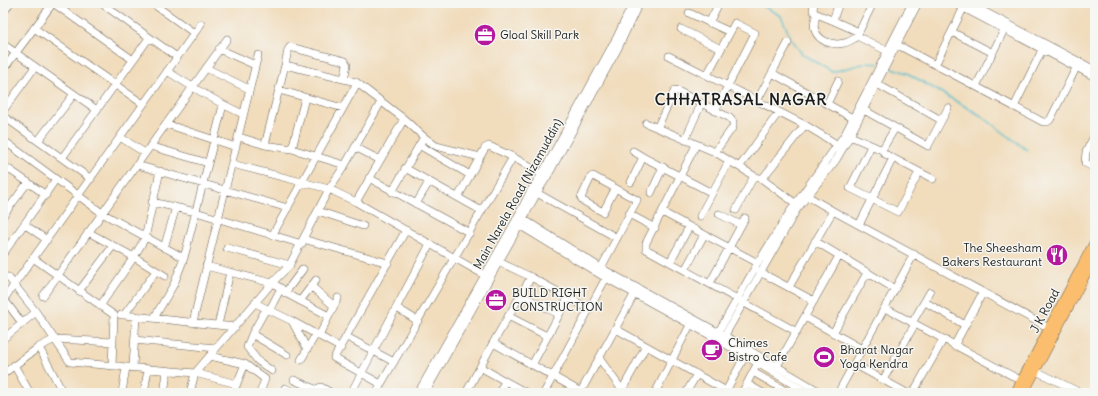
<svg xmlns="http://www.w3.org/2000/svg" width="1098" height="396" font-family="Delius,sans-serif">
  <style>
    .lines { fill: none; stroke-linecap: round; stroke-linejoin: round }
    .stream { stroke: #4fbcc9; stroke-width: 1.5 }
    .minor-casing { stroke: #675f54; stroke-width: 8 }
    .major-casing { stroke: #675f54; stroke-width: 10 }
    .minor { stroke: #fff; stroke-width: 7 }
    .major { stroke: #fabe6e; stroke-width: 9 }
    .labels { text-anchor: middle; stroke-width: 3; stroke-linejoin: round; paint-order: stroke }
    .poi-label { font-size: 12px; fill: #1c1c1c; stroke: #f6f6f2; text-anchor: start }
    .street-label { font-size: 12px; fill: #1c1c1c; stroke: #f6f6f2 }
    .district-label { font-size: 16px; font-weight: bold; letter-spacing: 1px; fill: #1c1c1c; stroke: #f6f6f2 }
  </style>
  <rect width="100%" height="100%" fill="#f6f6f2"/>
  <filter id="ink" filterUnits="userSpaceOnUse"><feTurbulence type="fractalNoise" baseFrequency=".025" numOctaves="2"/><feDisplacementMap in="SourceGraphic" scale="8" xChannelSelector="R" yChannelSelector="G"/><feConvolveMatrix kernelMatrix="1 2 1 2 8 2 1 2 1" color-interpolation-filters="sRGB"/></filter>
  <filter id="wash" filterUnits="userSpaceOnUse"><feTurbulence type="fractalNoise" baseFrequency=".012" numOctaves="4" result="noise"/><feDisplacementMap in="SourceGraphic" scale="16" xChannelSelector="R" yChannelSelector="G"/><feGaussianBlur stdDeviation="0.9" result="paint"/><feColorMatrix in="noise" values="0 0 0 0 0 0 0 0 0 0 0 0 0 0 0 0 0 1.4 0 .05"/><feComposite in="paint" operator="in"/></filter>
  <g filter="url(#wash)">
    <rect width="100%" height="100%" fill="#f1dcbb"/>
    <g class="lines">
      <!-- stream -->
      <path class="stream" d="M758,3L781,16L792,40L802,54L832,72L870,62L878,64
        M889,67L907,73L980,115L1027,150"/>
    </g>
  </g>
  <g filter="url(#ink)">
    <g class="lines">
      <!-- minor casing -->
      <g class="minor-casing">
        <path id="minor" d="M53,3L133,60
          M101,3L177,57
          M152,3L194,33
          M814,3L813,10L816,15
          M839,3L834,17V21L859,32
          M954,3L1095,77
          M968,3L1095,70
          M1094,3H1095
          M3,13L10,3
          M689,13L730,32
          M834,21L817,14C804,41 840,53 857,36L873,3
          M709,23L719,3
          M34,28L143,104
          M681,29L721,49
          M952,32L993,53
          M857,36L887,51
          M894,43L1043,122H1047L1050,120L1079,62
          M3,44L97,110
          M219,49L255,65
          M669,56L805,125L838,145
          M285,65L356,82L404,119L424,137L436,146L480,157
          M935,65L965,5
          M206,68L249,89
          M3,70L53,3
          M167,71C192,87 216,102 243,114
          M772,73L856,120
          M707,75L735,23L755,33L715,111
          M877,84L941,120
          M976,86L1006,26
          M279,90L343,108
          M757,101L788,43
          M827,104L838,81
          M1014,107L1044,46
          M864,110L928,146L948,108
          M3,111L35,67
          M3,116L91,179
          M646,123L715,152L754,176L762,179L799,206
          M166,124L236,147
          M657,128L675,90L678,91L730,118L733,122V127L715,152
          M846,134L882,150L885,154L933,179
          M1095,134L1086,152L1085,163L1095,168
          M120,137L145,153
          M239,137L265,145L292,149L345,165
          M3,140L102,213L184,258L223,105
          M685,140L701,104
          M38,141L74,94
          M265,145L285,65L288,50L290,47L345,61L347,65L344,79
          M419,145L470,175
          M696,145L646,243V249L797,332
          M150,146L208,163
          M871,146L850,188L898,212L919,172
          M355,147L380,160
          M292,149L305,98
          M882,150L895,128
          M633,151L643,157
          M62,158L149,38
          M232,164L329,189L356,202L488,277
          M3,165L46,195
          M137,165L288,208
          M740,166L779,112
          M405,168L482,211
          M3,176L8,169
          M369,178L470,233
          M762,179L805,125
          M631,182L643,157L712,193
          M392,192L424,137
          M537,193L617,238
          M651,193L663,167
          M804,194L833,211L1049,328
          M458,197L485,148L489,146L513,157L545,176
          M152,202L196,212L302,244
          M356,202L404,119
          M416,204L429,182
          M736,210L754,176
          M318,211L363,226
          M662,212L758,263
          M629,214L655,228
          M719,214L741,225
          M3,216L28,182
          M700,216L729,161
          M520,217L601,268L725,336L822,393
          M516,223L606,278L715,338L808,393
          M24,224L47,240
          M859,225L893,158
          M406,230L334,358L381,384L513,157
          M88,232L134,257L165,276
          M273,234L357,83
          M303,239L388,263
          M815,241L895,289
          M164,248L176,207
          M227,248L290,265
          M3,254L56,179
          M33,258L114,315L112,366
          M499,262L531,277L589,309
          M670,262L689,227
          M206,266L272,283L281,288L285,293L329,316
          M601,268L637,200L593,176L591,177L581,198L583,201L603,212L615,189
          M685,270L704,235
          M760,272L814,301
          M8,277L36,312L70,362L195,373L237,384
          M710,283L745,218
          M311,286L334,306
          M789,287L833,211
          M79,291L113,246
          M285,293L303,269
          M520,295L559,314
          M43,296L227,39
          M3,298L22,323
          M4,299L201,24
          M300,301L316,280
          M925,302L965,325
          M255,303L292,321L341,348
          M100,306L134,257L145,238L160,171
          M397,308L418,321
          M885,308L1022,381
          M266,309L252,334L247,347L258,361L272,371
          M269,311L281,288
          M121,315H124L156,271
          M124,315L235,327
          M508,316L547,336
          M805,317L862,349
          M154,318L174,284L184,258
          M292,321L307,349
          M193,322L258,55
          M912,323L930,292
          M218,325L230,272
          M616,329L730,393
          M833,333L867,273
          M252,334L287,355
          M319,336L338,298
          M347,337L394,362
          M715,338L756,266L789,213L845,134L912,3
          M3,339L36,312
          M134,340L216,348
          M721,342L797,209L836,160L850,136L918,3
          M493,343L583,393
          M954,346L983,292
          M39,347L63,393
          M210,356L245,364L265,379L260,393
          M599,358L622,390L629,393
          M301,360L316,334
          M854,364L907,393
          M14,365L30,393
          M532,365L568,298
          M777,366L839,256
          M133,367L136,316
          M480,367L505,381
          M1032,369L1081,393
          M753,372L784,390
          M3,374L39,347L55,339L113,342
          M294,380L317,390
          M883,380L915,324
          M747,384L763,393
          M165,387L167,371
          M285,388L295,393
          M622,390L646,346
          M726,391L745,356
          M122,393L126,367
          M144,393L148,369
          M190,393L195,373L272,283L289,266L329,189L345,165L381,102
          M233,393L245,364
          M315,393L318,388L321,387L332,393
          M351,393L430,244
          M377,393L381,384
          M418,393L515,222L531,190L542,174L617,37L633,3
          M425,393L519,226L537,193L547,177L618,48L639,3
          M466,393L493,343L531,277
          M499,393L505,381L527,393
          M544,393L608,274
          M580,393L636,291
          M655,393L690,325
          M686,393L697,374
          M742,393L755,368
          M838,393L914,254
          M913,393L943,340"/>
      </g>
      <!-- major casing -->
      <g class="major-casing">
        <path id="major" d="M1015,393L1095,241
          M1024,393L1095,256"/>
      </g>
      <!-- minor -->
      <use href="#minor" class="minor"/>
      <!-- major -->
      <use href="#major" class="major"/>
    </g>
  </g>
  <!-- icons -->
  <defs>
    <g id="office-disc" transform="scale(1.15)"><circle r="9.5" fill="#b5179e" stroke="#f6f6f2"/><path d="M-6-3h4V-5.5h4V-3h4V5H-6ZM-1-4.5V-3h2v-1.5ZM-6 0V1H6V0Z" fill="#fff"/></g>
    <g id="restaurant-disc" transform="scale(1.15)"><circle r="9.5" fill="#b5179e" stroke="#f6f6f2"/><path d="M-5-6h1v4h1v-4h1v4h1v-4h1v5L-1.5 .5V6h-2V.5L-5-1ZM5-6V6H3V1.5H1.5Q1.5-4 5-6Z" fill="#fff"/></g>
    <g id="cafe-disc" transform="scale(1.15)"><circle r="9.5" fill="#b5179e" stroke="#f6f6f2"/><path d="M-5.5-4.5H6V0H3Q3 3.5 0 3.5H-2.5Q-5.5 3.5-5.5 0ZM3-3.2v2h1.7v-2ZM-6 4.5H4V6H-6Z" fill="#fff"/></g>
    <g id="stadium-disc" transform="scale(1.15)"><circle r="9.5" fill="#b5179e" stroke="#f6f6f2"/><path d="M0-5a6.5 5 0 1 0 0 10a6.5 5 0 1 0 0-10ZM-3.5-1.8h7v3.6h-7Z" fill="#fff"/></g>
  </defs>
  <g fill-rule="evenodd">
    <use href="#office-disc" x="485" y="35"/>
    <use href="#restaurant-disc" x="1057" y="255"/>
    <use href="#office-disc" x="496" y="300"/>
    <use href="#cafe-disc" x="712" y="350"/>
    <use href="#stadium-disc" x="824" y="357"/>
  </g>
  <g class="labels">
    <!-- poi labels -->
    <g class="poi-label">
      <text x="500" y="39">Gloal Skill Park</text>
      <text x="1042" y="252" text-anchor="end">The Sheesham<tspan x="1042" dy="14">Bakers Restaurant</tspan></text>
      <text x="512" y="297">BUILD RIGHT<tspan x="512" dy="14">CONSTRUCTION</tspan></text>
      <text x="728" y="347">Chimes<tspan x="728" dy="14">Bistro Cafe</tspan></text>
      <text x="840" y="354">Bharat Nagar<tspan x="840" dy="14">Yoga Kendra</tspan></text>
    </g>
    <!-- street labels -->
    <g class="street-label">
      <text transform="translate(518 194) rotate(-61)" y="4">Main Narela Road (Nizamuddin)</text>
      <text transform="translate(1045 311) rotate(-62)" y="4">J K Road</text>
    </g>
    <!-- district labels -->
    <g class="district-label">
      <text x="741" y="105">CHHATRASAL NAGAR</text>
    </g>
  </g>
  <!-- margin -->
  <rect width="1098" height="396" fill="none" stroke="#f6f6f2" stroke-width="16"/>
</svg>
